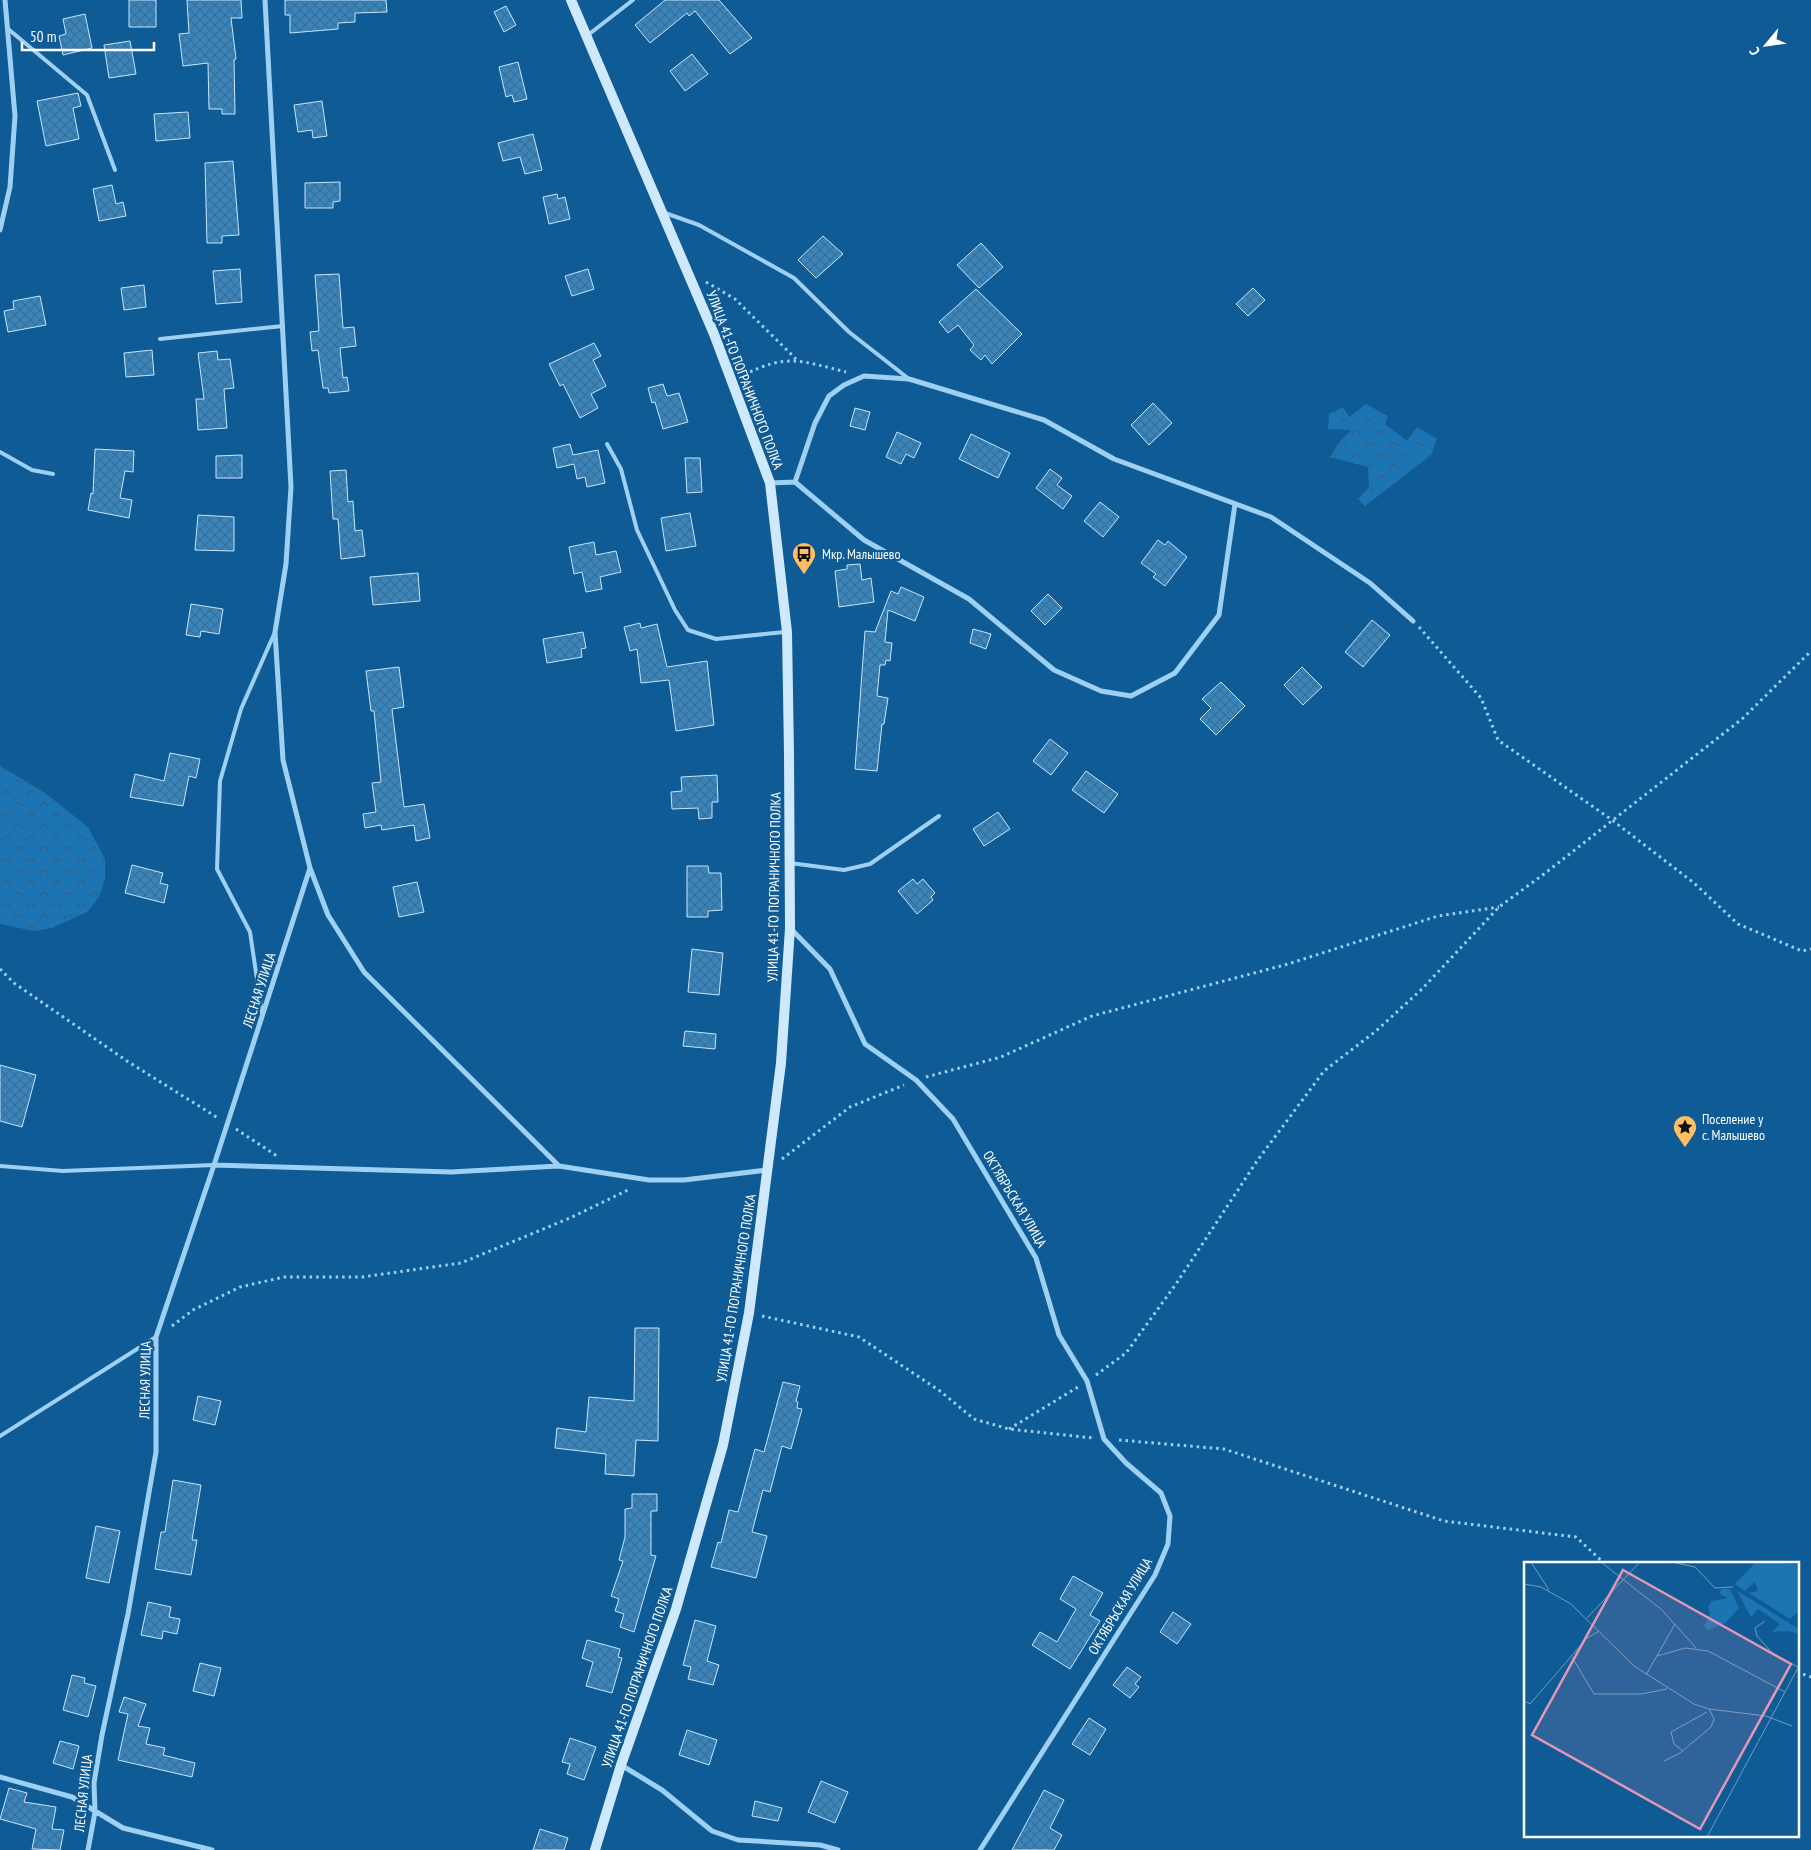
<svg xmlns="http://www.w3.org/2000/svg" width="1811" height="1850" font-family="'PT Sans Narrow',sans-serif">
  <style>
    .forest { fill: url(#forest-crowns) }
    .building { fill: url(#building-cross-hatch); stroke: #c6e6fe }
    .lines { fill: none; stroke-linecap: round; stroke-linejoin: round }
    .path { stroke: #9ed0f4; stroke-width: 3; stroke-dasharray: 2.5 4; stroke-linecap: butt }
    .lane { stroke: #9ed0f4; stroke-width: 4 }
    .street { stroke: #9ed0f4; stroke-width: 5 }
    .secondary { stroke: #cee8fd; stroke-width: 10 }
    .labels { text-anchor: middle; stroke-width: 4.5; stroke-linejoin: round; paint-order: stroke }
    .street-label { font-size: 14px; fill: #fff; stroke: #0f5b96 }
    .poi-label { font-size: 14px; fill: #fff; stroke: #0f5b96; text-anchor: start }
    .inset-road { fill: none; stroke: #6f9dc0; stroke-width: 1 }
    .view { fill: #e497b5; fill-opacity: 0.15; stroke: #e497b5; stroke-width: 2.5 }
    .inset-edge { fill: none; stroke: #fff; stroke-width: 2.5 }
  </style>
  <defs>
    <pattern id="forest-crowns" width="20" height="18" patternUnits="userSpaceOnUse" patternTransform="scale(1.25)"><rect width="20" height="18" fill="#1d74b3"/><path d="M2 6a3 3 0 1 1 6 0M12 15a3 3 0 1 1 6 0" fill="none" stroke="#375e7a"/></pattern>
    <pattern id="building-cross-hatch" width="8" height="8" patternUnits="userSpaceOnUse" patternTransform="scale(1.25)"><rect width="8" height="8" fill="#3785be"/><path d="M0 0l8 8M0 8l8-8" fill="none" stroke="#3f6e90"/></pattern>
  </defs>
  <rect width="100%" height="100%" fill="#0f5b96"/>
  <!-- forest -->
  <path class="forest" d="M1366,404L1388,416L1385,424L1407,441L1417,427L1437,439L1431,455L1365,506L1358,499L1369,487L1368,467L1330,457L1340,441L1351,430L1328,429L1329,414L1343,407L1349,417Z
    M0,766L45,793L88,827L105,859V880L99,897L87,912L52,928L34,931L0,924Z"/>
  <!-- building -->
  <path class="building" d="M129,0H156V27H129Z
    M187,0H241L242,18H231L236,59L234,60L235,114H222V109H209L208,63L183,66L179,34L189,33Z
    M285,0H386L387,12L355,13V22L338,23V29L290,33V15H285Z
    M665,0H719L752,38L730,54L695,11L689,16L687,13L650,43L635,25Z
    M506,6L516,25L504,32L494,12Z
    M85,14L92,48L63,55L59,36L66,34L63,19Z
    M130,41L136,74L109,78L104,45Z
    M692,54L708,74L685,91L670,71Z
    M518,62L527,99L514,102L512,95L506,97L499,67Z
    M78,93L81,106L73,108L79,139L46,146L37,101Z
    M322,101L327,136L313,138L312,130L298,132L294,105Z
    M188,112L190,138L156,141L154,114Z
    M533,134L542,170L525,174L520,157L503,161L498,143Z
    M233,161L239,235L222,236V243H207L205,163Z
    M340,182V201L333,202V208H305V183Z
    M112,185L116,204L123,202L126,216L99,221L93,189Z
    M557,194L558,199L565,197L570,219L549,224L543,197Z
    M823,236L843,254L816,278L798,260Z
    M981,243L1003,267L979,288L957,265Z
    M240,269L242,302L216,304L213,271Z
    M588,269L594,289L572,296L565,276Z
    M339,274L343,328L354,327L356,346L340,348L343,378L347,377L349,391L329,393L328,388H323L318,350L312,351L310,332L319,331L315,275Z
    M144,285L146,307L124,310L121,288Z
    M1253,288L1265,300L1248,316L1236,304Z
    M976,289L1022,334L992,364L985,355L981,360L970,350L974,345L958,325L948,333L939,322Z
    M40,296L46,325L8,332L4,311L14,309L13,301Z
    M594,343L601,356L593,360L606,386L591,394L598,408L580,418L563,384L560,386L549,364Z
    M152,350L154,375L126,377L124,353Z
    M217,351L218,360L230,359L234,388L224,389L227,428L198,430L196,399H204L198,353Z
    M663,384L667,396L679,393L688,422L663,429L655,402L652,403L648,388Z
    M1153,403L1172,423L1149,445L1131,425Z
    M855,408L870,412L865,430L850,426Z
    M897,432L921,443L914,458L906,454L901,464L886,457Z
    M971,434L1010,453L998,478L959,459Z
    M570,444L573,455L598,450L605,483L587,487L585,477L577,479L574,464L557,468L553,448Z
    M95,449L134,451L133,472L125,471L120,498L132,500L129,518L88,510L91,493L93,494Z
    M242,455V478H216V456Z
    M685,458H700L702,492L687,493Z
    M1050,469L1062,478L1057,485L1072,496L1063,509L1036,488Z
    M346,470L348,502L353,501L355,531L362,530L365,556L341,559L338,519H333L330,471Z
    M1100,502L1119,517L1103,537L1084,521Z
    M690,513L696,546L666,551L661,518Z
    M198,515L234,517V551L195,550Z
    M1158,540L1165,545L1168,541L1187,557L1165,586L1153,577L1156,574L1141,563Z
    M594,542L596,555L616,551L621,572L600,577L602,589L586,592L582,572L574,574L569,547Z
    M860,564L862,580L871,578L874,602L839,607L835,571L847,569V565Z
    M418,573L420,601L373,605L370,577Z
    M901,587L924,597L915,621L888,610L885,642L892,643L890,661L886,660L885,665H880L877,696L888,698L884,724H882L877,771L855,769L865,631L875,632L891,591L898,594Z
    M1048,594L1062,608L1045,625L1031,611Z
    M191,604L223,609L219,634L201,631L200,637L186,635Z
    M1372,620L1390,635L1363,667L1345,652Z
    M640,623L641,628L657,624L667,667L707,661L714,725L676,731L669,680L641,683L637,649L630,651L624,627Z
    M973,629L991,634L986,649L970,643Z
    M583,632L586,648L581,649L582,657L547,663L543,639Z
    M399,667L404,707L392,709L404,807L424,804L430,838L416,841L414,825L382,830L381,825L365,828L363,814L376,812L372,783L381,782L374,711H371L366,671Z
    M1302,667L1322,687L1303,705L1284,685Z
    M1221,682L1245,706L1216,735L1200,719L1211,708L1202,699Z
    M1050,739L1068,753L1051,775L1033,761Z
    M170,753L200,759L196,778L189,776L183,806L130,797L135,774L164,781Z
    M1086,771L1118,794L1104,813L1072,790Z
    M717,775L718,802H712V818L699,819L698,808L672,809L671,792L682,791L681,777Z
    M998,812L1010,829L984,846L973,829Z
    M132,865L163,873L160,883L168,885L164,903L125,893Z
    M687,866H708L709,873H721L722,910L708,911V917H687Z
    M913,879L917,884L923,879L935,893L931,897L933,900L917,914L898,891Z
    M417,882L424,912L399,917L393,887Z
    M692,949L723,953L719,995L688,992Z
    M685,1031L716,1034L715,1049L683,1046Z
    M0,1065L36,1075L22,1127L0,1121Z
    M635,1328H659L658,1441L636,1440L634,1476L605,1474L606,1454L555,1448L557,1428L586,1432L589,1397L634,1401Z
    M783,1382L800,1386L796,1401L798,1402L797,1408L802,1409L791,1449L782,1446L770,1492L763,1490L752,1532L767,1536L756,1578L711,1567L718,1542L721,1543L729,1510L738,1512L755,1449L764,1452Z
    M198,1396L221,1401L215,1425L193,1420Z
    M173,1480L201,1485L192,1540H197L191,1575L155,1569L161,1532H165Z
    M632,1494H657V1511H651V1555L656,1556L634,1632L620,1627L624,1614L615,1611L619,1599L611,1596L623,1561L619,1560L625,1537V1509L632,1508Z
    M96,1526L120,1531L109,1583L86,1578Z
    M1073,1576L1103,1593L1090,1615L1100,1621L1070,1669L1032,1645L1040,1632L1057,1642L1076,1609L1060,1599Z
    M148,1602L171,1607L169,1617L180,1619L177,1634L163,1631L162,1639L141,1635Z
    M1173,1612L1191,1624L1177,1644L1160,1632Z
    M695,1620L716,1626L707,1661L719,1665L713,1685L688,1679L691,1667L683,1665Z
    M587,1640L620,1649L618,1657L622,1658L612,1693L586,1686L593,1662L582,1658Z
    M200,1663L221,1668L214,1696L193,1691Z
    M1127,1667L1141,1677L1135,1684L1139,1687L1130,1698L1113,1685Z
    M72,1675L85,1678L84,1683L96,1686L88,1717L63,1710Z
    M124,1697L146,1704L138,1726L150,1728L146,1744L165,1748L163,1755L195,1763L192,1777L118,1760L128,1714L119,1712Z
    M1089,1718L1106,1729L1090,1755L1072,1744Z
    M687,1730L717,1740L709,1765L679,1755Z
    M570,1738L596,1747L584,1780L567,1774L570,1764L562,1762Z
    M60,1741L79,1746L73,1769L53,1763Z
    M821,1781L848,1792L835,1823L808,1812Z
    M9,1788L27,1793L24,1802L56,1807L52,1829L64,1830L60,1850L32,1849L36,1829L0,1819Z
    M1044,1790L1064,1800L1050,1828L1062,1835L1054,1850H1012Z
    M755,1801L782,1808L778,1821L752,1816Z
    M540,1829L568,1838L564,1850H533Z"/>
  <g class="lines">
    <!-- path -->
    <path class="path" d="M706,282L735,299L796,359
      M744,375C787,353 802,361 846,372
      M1419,627L1481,698L1498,740L1612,820L1694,883L1738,924L1802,951L1811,949
      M0,969L14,983L127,1061L218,1118
      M926,1077L1001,1057L1092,1016L1288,964L1438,916L1499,907
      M236,1129L277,1156
      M782,1159L850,1107L904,1085
      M762,1316L859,1337L940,1391L974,1419L1009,1429L1093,1438
      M172,1326L193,1310L240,1287L284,1277H362L461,1263L570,1218L630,1189
      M1096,1375L1126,1353L1176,1284L1257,1161L1324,1071L1376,1031L1422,989L1499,907L1544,874L1742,719L1811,651
      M1009,1429L1078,1387
      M1119,1440L1224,1449L1444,1521L1576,1537L1605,1564
      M1797,1672L1811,1677"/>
    <!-- lane -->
    <path class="lane" d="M7,28L87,95L115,170
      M588,35L633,0
      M665,213L699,225L794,278L849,332L909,379
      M160,339L283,326
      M607,444L621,469L637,530L675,610L688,630L716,639L785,632
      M0,452L32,470L53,474
      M790,863L844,870L870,864L939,816
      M262,1013L250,932L217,869L220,781L241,709L275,632
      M0,1166L63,1171L214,1165
      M0,1436L156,1337"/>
    <!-- street -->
    <path class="street" d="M265,0L291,487L286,564L275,632L283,760L310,868L328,915L364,972L559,1166
      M0,230L10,187L15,116L5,0
      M795,482L864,540L969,599L1054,670L1101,691L1131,696L1175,673L1219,615L1235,504
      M770,483L795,482L815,423L829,396L844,385L864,376L909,379L1044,420L1114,459L1271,517L1370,583L1413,621
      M791,929L830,969L865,1044L916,1080L953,1119L1036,1258L1059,1335L1087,1381L1104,1439L1126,1463L1161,1493L1170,1516L1168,1544L1155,1575L980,1850
      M214,1165L451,1172L559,1166L649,1180H684L767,1170
      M621,1765L662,1790L712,1831L738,1840L820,1845L838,1850
      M0,1777L72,1797L123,1828L212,1850
      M88,1850L95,1812L94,1783L102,1735L128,1614L156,1452V1337L214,1165L310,868"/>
    <!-- secondary -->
    <path class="secondary" d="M571,0L714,334L770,483L787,632L789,754L790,928L781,1063L749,1313L723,1445L676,1609L621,1765L595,1850"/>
  </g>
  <!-- icons -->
  <defs>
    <g id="bus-pin" transform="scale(1.25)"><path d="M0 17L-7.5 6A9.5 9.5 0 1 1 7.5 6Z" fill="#ffbe61" stroke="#0f5b96"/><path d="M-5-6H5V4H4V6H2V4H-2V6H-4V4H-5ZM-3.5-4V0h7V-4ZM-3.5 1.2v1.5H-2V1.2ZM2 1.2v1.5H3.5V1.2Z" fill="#111"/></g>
    <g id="sight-pin" transform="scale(1.25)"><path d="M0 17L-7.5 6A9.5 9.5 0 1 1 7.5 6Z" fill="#ffbe61" stroke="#0f5b96"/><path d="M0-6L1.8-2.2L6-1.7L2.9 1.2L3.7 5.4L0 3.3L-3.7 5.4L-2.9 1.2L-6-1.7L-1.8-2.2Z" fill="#111"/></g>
  </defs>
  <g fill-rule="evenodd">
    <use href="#bus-pin" x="804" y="554"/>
    <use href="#sight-pin" x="1685" y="1127"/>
  </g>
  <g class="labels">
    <!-- street labels -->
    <g class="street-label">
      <text transform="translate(745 380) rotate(69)" y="5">УЛИЦА 41-ГО ПОГРАНИЧНОГО ПОЛКА</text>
      <text transform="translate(774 887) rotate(-89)" y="5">УЛИЦА 41-ГО ПОГРАНИЧНОГО ПОЛКА</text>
      <text transform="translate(259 990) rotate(-72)" y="5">ЛЕСНАЯ УЛИЦА</text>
      <text transform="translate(1015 1199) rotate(59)" y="5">ОКТЯБРЬСКАЯ УЛИЦА</text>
      <text transform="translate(736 1288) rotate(-81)" y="5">УЛИЦА 41-ГО ПОГРАНИЧНОГО ПОЛКА</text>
      <text transform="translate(145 1380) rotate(-89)" y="5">ЛЕСНАЯ УЛИЦА</text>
      <text transform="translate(1120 1606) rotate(-59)" y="5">ОКТЯБРЬСКАЯ УЛИЦА</text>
      <text transform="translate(637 1677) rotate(-71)" y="5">УЛИЦА 41-ГО ПОГРАНИЧНОГО ПОЛКА</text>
      <text transform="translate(83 1793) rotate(-84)" y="5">ЛЕСНАЯ УЛИЦА</text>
    </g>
    <!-- poi labels -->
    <g class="poi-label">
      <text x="822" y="559">Мкр. Малышево</text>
      <text x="1702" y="1124">Поселение у<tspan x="1702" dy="16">с. Малышево</tspan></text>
    </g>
  </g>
  <!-- overview -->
  <g transform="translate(1524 1562)">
    <rect width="275" height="275" fill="#0f5b96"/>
    <path d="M232,0L275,2V49L266,57L225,31L234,29L231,20L221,29L211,22ZM197,27H206L215,46L201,61L184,68L180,64L186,52L184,45L188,39L204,36L196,32ZM213,29L275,67V72L264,69L248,70L256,62L234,47L227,55Z" fill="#1d74b3"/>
    <path class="inset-road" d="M7,0L25,28M77,0L138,48L172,86M148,0L171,5L191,26L209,25M0,22L17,25L47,42L110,104L170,142L185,147L242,154L268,164M63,56L116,0M241,59L231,66L233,74L250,93L274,105M133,94L161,86L184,89L261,130M48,95L70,132H117L143,127M122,113L151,62M0,139L6,142L63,76L75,69M159,189L150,182L147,170L183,150M140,199L156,191L187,165L190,157L185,147M183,275L275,104"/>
    <path class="view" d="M99,8L267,102L176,267L8,173Z"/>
    <rect width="275" height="275" class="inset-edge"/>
  </g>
  <!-- north arrow -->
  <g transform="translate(1766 45) rotate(241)" stroke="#0f5b96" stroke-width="4" paint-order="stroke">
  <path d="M0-4L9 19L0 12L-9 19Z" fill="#ffffff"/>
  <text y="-8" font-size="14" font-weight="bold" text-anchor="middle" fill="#ffffff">С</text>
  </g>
  <!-- scale -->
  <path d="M22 42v8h132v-8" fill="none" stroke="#ffffff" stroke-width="2.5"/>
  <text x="30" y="42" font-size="15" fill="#ffffff" stroke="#0f5b96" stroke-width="4" paint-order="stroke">50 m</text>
</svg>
